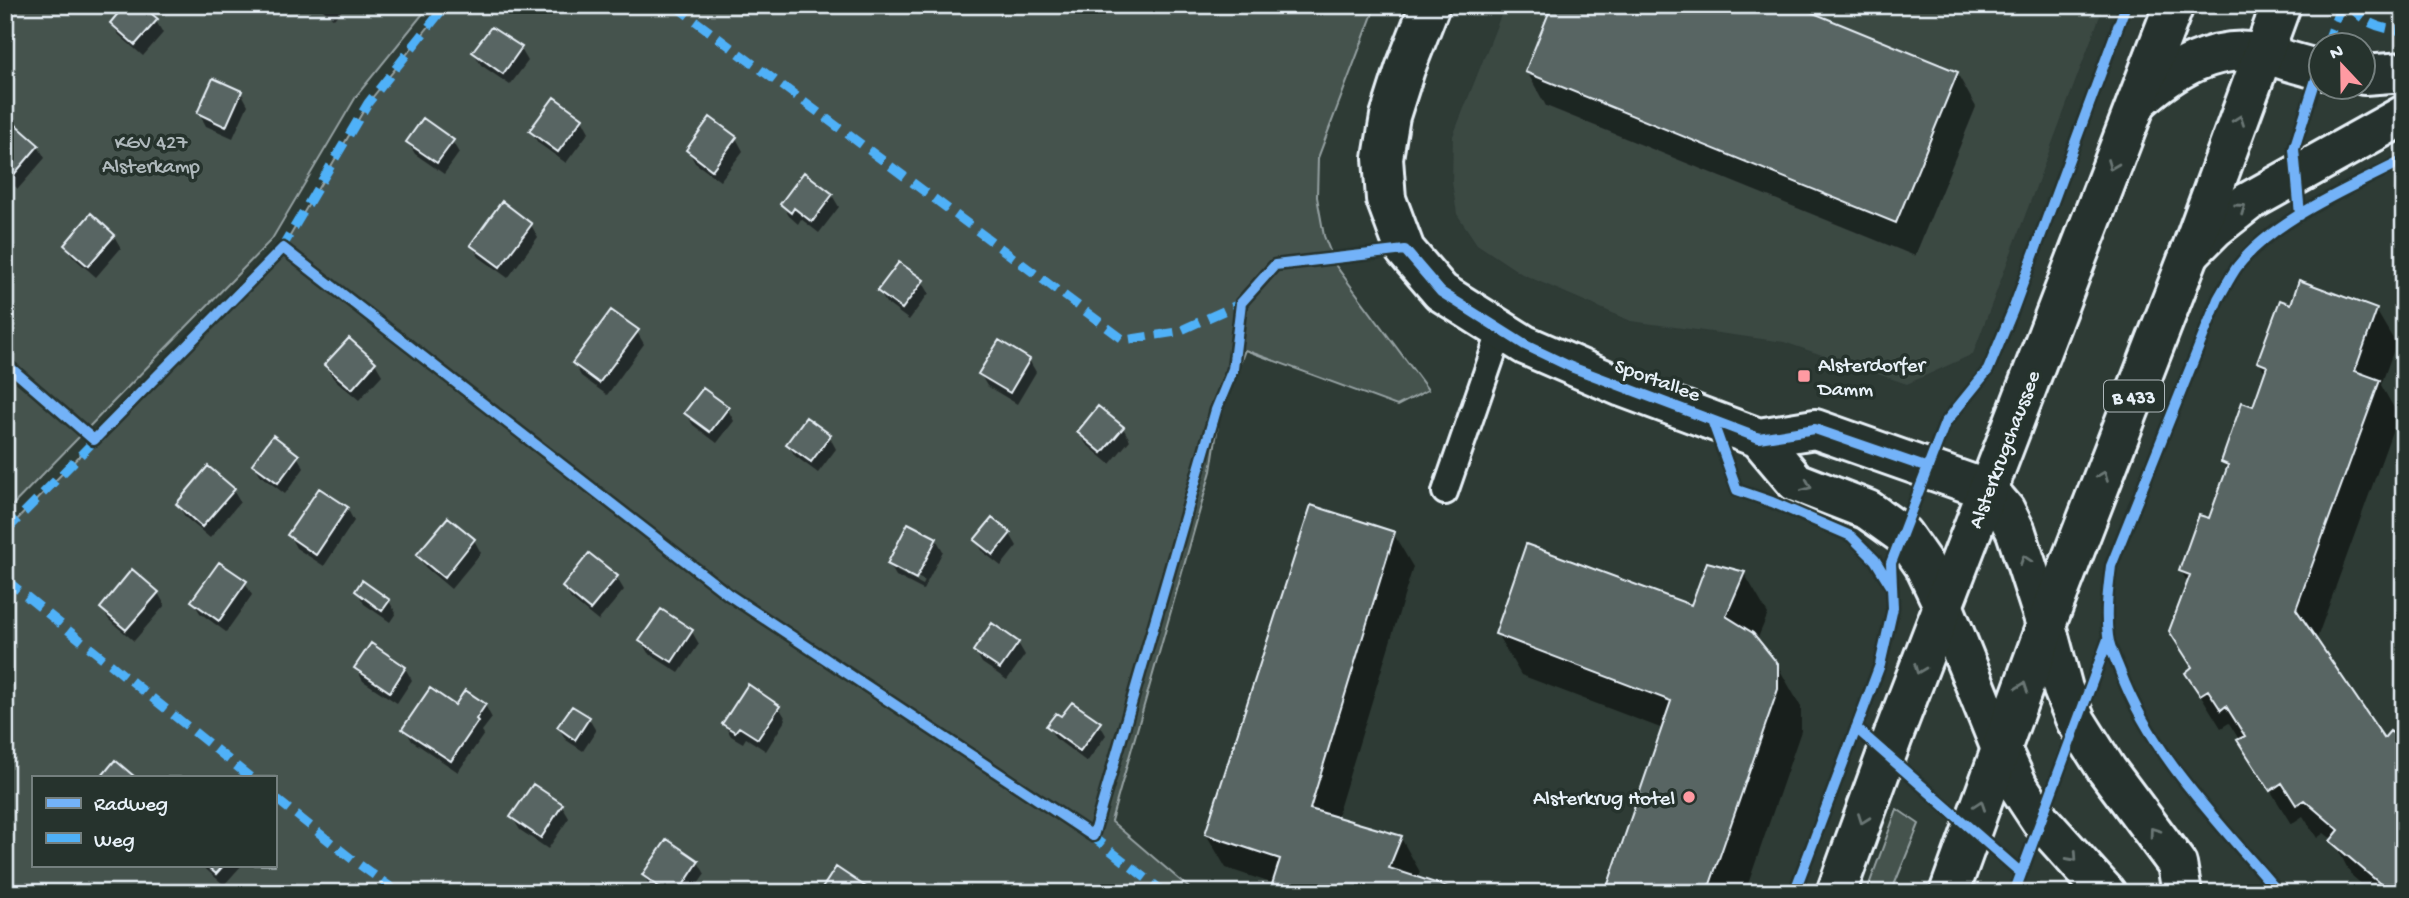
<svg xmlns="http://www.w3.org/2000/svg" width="2409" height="898" font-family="'Gochi Hand',sans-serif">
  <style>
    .built { fill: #3b4843 }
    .green { fill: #45524e; stroke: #96a2a3; stroke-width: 2; fill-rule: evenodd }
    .shadow { fill: #0007; fill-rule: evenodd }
    .building { fill: #596563; stroke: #e8f1f8; stroke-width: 2 }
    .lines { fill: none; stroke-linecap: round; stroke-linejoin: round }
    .lane-casing { stroke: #e8f1f8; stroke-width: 30 }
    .secondary-casing { stroke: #e8f1f8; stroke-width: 44 }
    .primary-casing { stroke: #e8f1f8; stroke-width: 44 }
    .lane { stroke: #26332d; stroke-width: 24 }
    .secondary { stroke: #26332d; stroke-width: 38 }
    .primary { stroke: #26332d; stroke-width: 38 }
    .quiet { stroke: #4fb1f8; stroke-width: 9; stroke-dasharray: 18 9; stroke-linecap: butt }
    .cycleway-casing { stroke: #26332d; stroke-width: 15 }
    .cycleway { stroke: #73b2f8; stroke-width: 10 }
    .oneway { stroke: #6a7674 }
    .poi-dot { fill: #ff9aa2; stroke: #26332d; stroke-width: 2.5 }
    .labels { text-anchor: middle; stroke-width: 7; stroke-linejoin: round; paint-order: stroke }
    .shield { fill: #26332d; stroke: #aeb8bb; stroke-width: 2 }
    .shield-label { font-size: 19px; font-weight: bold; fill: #e8f1f8 }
    .park-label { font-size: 21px; fill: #afb9bc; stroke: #26332d }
    .poi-label { font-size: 21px; fill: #e8f1f8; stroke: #26332d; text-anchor: start }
    .street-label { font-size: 21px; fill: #e8f1f8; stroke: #26332d }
  </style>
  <rect width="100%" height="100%" fill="#2e3b35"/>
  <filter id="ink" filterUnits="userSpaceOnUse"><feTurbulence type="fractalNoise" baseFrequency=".0143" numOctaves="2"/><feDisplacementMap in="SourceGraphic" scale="14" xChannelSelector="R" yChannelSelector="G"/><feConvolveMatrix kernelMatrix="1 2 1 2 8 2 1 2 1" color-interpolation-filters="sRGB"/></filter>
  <g filter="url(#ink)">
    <!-- built -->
    <path class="built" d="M1505,5H2104L1973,354L1907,384L1784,342L1631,321L1522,274L1477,244L1457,214L1452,182L1453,136Z"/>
    <!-- green -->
    <path class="green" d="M5,5H430L357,95L272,239L5,513Z
      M446,5H674L681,11L683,5H1376L1318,158L1317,197L1324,236L1336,266L1428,390L1397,406L1245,350L1219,418L1211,471L1111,821L1195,893H5V532L283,248L368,103ZM33,777H275V865H33Z
      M1897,809L1919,824L1891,893H1866Z"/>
    <!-- shadow -->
    <path class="shadow" d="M317,5H346L334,19Z
      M1998,5H2017L2014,12Z
      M156,21L163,33L143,56L119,35L112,23Z
      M521,49L528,61L510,85L481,65L474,53Z
      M1527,72L1957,73L1976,107L1915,256L1546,106Z
      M241,92L248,105L233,138L206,126L199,113Z
      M555,99L582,119L589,132L566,163L538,143L531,131Z
      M5,138L38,146L45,158L18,189L5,178Z
      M736,138L743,151L720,181L695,163L688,150Z
      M452,141L459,153L444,174L415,154L408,142Z
      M832,195L839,207L819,233L801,219L798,224L789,216L782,204Z
      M531,225L538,237L508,278L479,257L472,245Z
      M114,236L121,248L96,277L73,257L66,245Z
      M922,281L929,293L909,320L886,303L879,291Z
      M2292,306L2376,310L2396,344L2381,385L2398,415L2316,641L2384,741L2404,893H2372L2351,875L2333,840L2324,833L2317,838L2303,816L2291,824L2229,723L2221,728L2187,673L2193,669L2188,583L2181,571L2210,521L2228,471L2223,462L2254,409L2266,374L2259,362Z
      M637,332L644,344L607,395L581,376L574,363Z
      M1029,360L1036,372L1017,404L987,386L980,374Z
      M375,363L382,375L359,400L333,378L326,365Z
      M727,408L734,421L717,443L693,425L686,413Z
      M1123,428L1130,440L1110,464L1086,444L1079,432Z
      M829,436L836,449L818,473L795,456L788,444Z
      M297,456L304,468L285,494L261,476L254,464Z
      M233,490L240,502L210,538L185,517L178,504Z
      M347,508L354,521L324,566L296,548L289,535Z
      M1393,533L1413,567L1336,819L1401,838L1420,872L1417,879L1460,893H1273L1274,884L1226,868L1206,834Z
      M1010,534L1017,546L1001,566L983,552L976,540Z
      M936,539L943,551L923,590L896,576L889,564ZM897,567L925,581L923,585L897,571Z
      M474,540L481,553L451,589L425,567L418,555Z
      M590,555L617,578L624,590L598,621L571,599L564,587Z
      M1744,573L1768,614L1757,640L1777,665L1801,707V731L1745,893H1607L1663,729L1521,675L1497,634L1692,608Z
      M245,582L252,595L226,632L200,613L193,601Z
      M357,591L389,601L396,613L390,622L364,604Z
      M158,593L165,605L134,641L109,620L102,608Z
      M692,632L699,644L679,673L648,653L641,641Z
      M1018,643L1025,655L1007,680L982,663L975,651Z
      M356,668H405L412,680L397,703L363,681Z
      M485,705L492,718L482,731L484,734L458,772L412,741L405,729L456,707Z
      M779,707L786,719L766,751L746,738L743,743L731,736L724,724Z
      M573,708L589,719L596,731L583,751L566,740L559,728Z
      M1062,719L1099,723L1106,735L1087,762L1055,738L1048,726Z
      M562,806L569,818L548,849L520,830L512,817Z
      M698,862L705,874L692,893H659L651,888L644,876Z
      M201,865H242L224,885Z"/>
    <!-- building -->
    <path class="building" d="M125,5H141L158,19L135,45L110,23Z
      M1552,5H1794L1958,72L1896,223L1525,72Z
      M491,27L522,47L503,74L472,52Z
      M213,78L242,91L226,127L197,113Z
      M554,97L583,118L558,152L529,131Z
      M710,117L737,137L712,170L686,150Z
      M423,118L454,140L437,163L406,142Z
      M15,124L39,145L11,178L5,173V136Z
      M804,172L833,194L812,222L794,208L791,213L780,204Z
      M502,201L532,224L500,267L470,245Z
      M91,213L115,235L88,266L64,245Z
      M899,262L924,280L902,309L877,291Z
      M2299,280L2377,309L2355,371L2380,380L2296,609L2384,738L2390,731L2404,742V893H2391L2330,841L2339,830L2304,800L2296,805L2282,783L2270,791L2237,740L2245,736L2226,706L2221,710L2208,690L2200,695L2185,673L2192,667L2169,631L2190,575L2179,571L2199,515L2209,518L2228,465L2221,462L2242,402L2253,406L2267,366L2257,362L2280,300L2291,304Z
      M611,310L639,330L599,383L572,363Z
      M349,338L376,362L352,389L324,365Z
      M999,340L1030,359L1010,393L978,374Z
      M703,388L729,407L710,432L684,413Z
      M1098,406L1124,427L1102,453L1077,432Z
      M806,417L831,435L811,462L786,444Z
      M273,435L299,455L278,483L252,464Z
      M208,466L235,489L202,527L176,504Z
      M319,488L348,507L316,555L287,535Z
      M1311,505L1395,532L1310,809L1402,836L1389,868L1466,893H1275L1270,891L1280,859L1205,834Z
      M448,517L475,539L444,578L416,555Z
      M992,518L1011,533L993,555L974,540Z
      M908,523L937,538L916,579L887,564Z
      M1526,544L1691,605L1707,562L1745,572L1726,616L1753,633L1778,664V689L1707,893H1605L1671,701L1495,634Z
      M589,553L618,576L590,610L562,587Z
      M219,562L247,581L219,621L191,601Z
      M132,569L159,592L126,630L100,608Z
      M362,580L390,600L382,611L355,591Z
      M661,609L693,630L672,662L639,641Z
      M992,623L1019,642L1000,669L973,651Z
      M371,643L406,667L390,692L354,668Z
      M748,684L780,706L758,739L739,727L735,732L722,724Z
      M430,688L455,705L465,690L486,704L476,719L478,721L451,761L402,729Z
      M1072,702L1101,722L1080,751L1046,726L1056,713L1061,716Z
      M572,706L590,717L575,740L557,727Z
      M115,760L135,777H101Z
      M533,784L563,804L541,838L510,817Z
      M667,839L699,861L678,893H668L642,875Z
      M206,865H224L216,874Z
      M836,867L866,887L862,893H819Z"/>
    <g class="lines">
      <!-- lane casing -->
      <g class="lane-casing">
        <path id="lane" d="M1445,492L1501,330"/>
      </g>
      <!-- secondary casing -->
      <g class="secondary-casing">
        <path id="secondary" d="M1430,5L1405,69L1390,116L1383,158L1386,199L1405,250L1441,292L1525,345L1622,387L1759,438L1796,482L1868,510L1903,535L1924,565L1943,605L2001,749L2018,786L2041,821L2106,893
          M2364,75L2404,72
          M2137,102C2172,70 2215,43 2264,54C2283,59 2302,66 2322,70
          M2190,253L2215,228L2248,202L2404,115
          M1759,438L1815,429L1988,490L2005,510L2016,532L2046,625L2063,689L2076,721L2107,770L2177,864L2182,893"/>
      </g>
      <!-- primary casing -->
      <g class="primary-casing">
        <path id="primary" d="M1836,893L1895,731L2174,5
          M1949,893L2046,625L2190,253L2281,5"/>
      </g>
      <!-- lane -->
      <use href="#lane" class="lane"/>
      <!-- secondary -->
      <use href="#secondary" class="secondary"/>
      <!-- primary -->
      <use href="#primary" class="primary"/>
      <!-- quiet -->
      <path class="quiet" d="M674,5L1124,340L1177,332L1241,303
        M2350,5C2363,24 2382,29 2404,31
        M2326,46L2341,5
        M280,251L368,103L446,5
        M5,532L99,436
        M5,579L250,777
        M275,798L353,860L399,893
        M1089,834L1165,893"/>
      <!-- cycleway casing -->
      <g class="cycleway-casing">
        <path id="cycleway" d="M2300,215L2294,149L2322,60
          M5,363L94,440L283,248L729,595L1093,836L1216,410L1233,369L1241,303L1275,265L1405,250L1441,292L1525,345L1571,367L1759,438L1815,429L1928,468
          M1712,420L1737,490L1772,502L1851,536L1875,560L1891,586
          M1856,728L2020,872
          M1794,893L1880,665L1893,608L1891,563L1945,423L1988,370L2013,310L2126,5
          M2014,893L2108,639
          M2279,893C2221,824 2152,757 2120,671C2116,660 2109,648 2108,636C2105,612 2108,590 2111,566L2218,299C2224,289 2230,277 2237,267C2275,218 2350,188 2404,160"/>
      </g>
      <!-- cycleway -->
      <use href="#cycleway" class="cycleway"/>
    </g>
    <!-- one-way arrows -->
    <defs><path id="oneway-chevron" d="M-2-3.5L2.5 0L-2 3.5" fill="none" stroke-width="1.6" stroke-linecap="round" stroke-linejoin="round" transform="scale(1.75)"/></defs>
    <g class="oneway">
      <use href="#oneway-chevron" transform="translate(2239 120) rotate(-70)"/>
      <use href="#oneway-chevron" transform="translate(2112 165) rotate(111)"/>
      <use href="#oneway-chevron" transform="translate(2241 208) rotate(-35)"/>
      <use href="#oneway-chevron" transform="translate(2103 476) rotate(-69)"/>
      <use href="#oneway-chevron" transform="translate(1807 486) rotate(23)"/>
      <use href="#oneway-chevron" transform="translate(2025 560) rotate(-108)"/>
      <use href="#oneway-chevron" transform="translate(1919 669) rotate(111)"/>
      <use href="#oneway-chevron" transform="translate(2023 687) rotate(-70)"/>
      <use href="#oneway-chevron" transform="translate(1980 805) rotate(-71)"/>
      <use href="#oneway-chevron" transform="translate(1863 819) rotate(110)"/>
      <use href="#oneway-chevron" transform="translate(2154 832) rotate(-126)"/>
      <use href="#oneway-chevron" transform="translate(2073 857) rotate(48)"/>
    </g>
  </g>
  <!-- markers -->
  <g class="poi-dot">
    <rect x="1797" y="369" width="14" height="14" rx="3.5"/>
    <circle cx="1689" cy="797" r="7"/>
  </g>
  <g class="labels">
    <!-- shield labels -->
    <rect class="shield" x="2104" y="380.5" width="60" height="31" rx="5"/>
    <g class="shield-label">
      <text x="2134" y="403">B 433</text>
    </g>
    <!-- park labels -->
    <g class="park-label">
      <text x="151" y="148">KGV 427<tspan x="151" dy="24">Alsterkamp</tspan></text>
    </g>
    <!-- poi labels -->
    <g class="poi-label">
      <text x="1818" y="371">Alsterdorfer<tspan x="1818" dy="24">Damm</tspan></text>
      <text x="1675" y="804" text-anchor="end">Alsterkrug Hotel</text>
    </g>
    <!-- street labels -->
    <g class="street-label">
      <text transform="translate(1658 379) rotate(20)" y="7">Sportallee</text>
      <text transform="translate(2003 449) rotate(-69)" y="7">Alsterkrugchaussee</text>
    </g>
  </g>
  <!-- margin -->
  <rect width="2409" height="898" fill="none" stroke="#26332d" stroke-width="28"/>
  <rect x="14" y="14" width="2381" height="870" fill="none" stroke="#e8f1f8" stroke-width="2.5" filter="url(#ink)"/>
  <!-- legend -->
  <rect x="32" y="776" width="245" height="91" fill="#26332d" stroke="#747f7e" stroke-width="2"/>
  <rect x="46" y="798" width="35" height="10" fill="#73b2f8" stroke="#747f7e" stroke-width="2"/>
  <text x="94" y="810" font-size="21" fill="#e8f1f8">Radweg</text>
  <rect x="46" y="833" width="35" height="10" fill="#4fb1f8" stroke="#747f7e" stroke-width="2"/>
  <text x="94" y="846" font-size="21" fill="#e8f1f8">Weg</text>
  <!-- north arrow -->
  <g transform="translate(2342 66) rotate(338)"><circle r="33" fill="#26332d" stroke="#747f7e" stroke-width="2"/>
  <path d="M0-5L12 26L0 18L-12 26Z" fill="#ff9aa2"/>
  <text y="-10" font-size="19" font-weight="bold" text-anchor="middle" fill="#e8f1f8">N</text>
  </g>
</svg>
